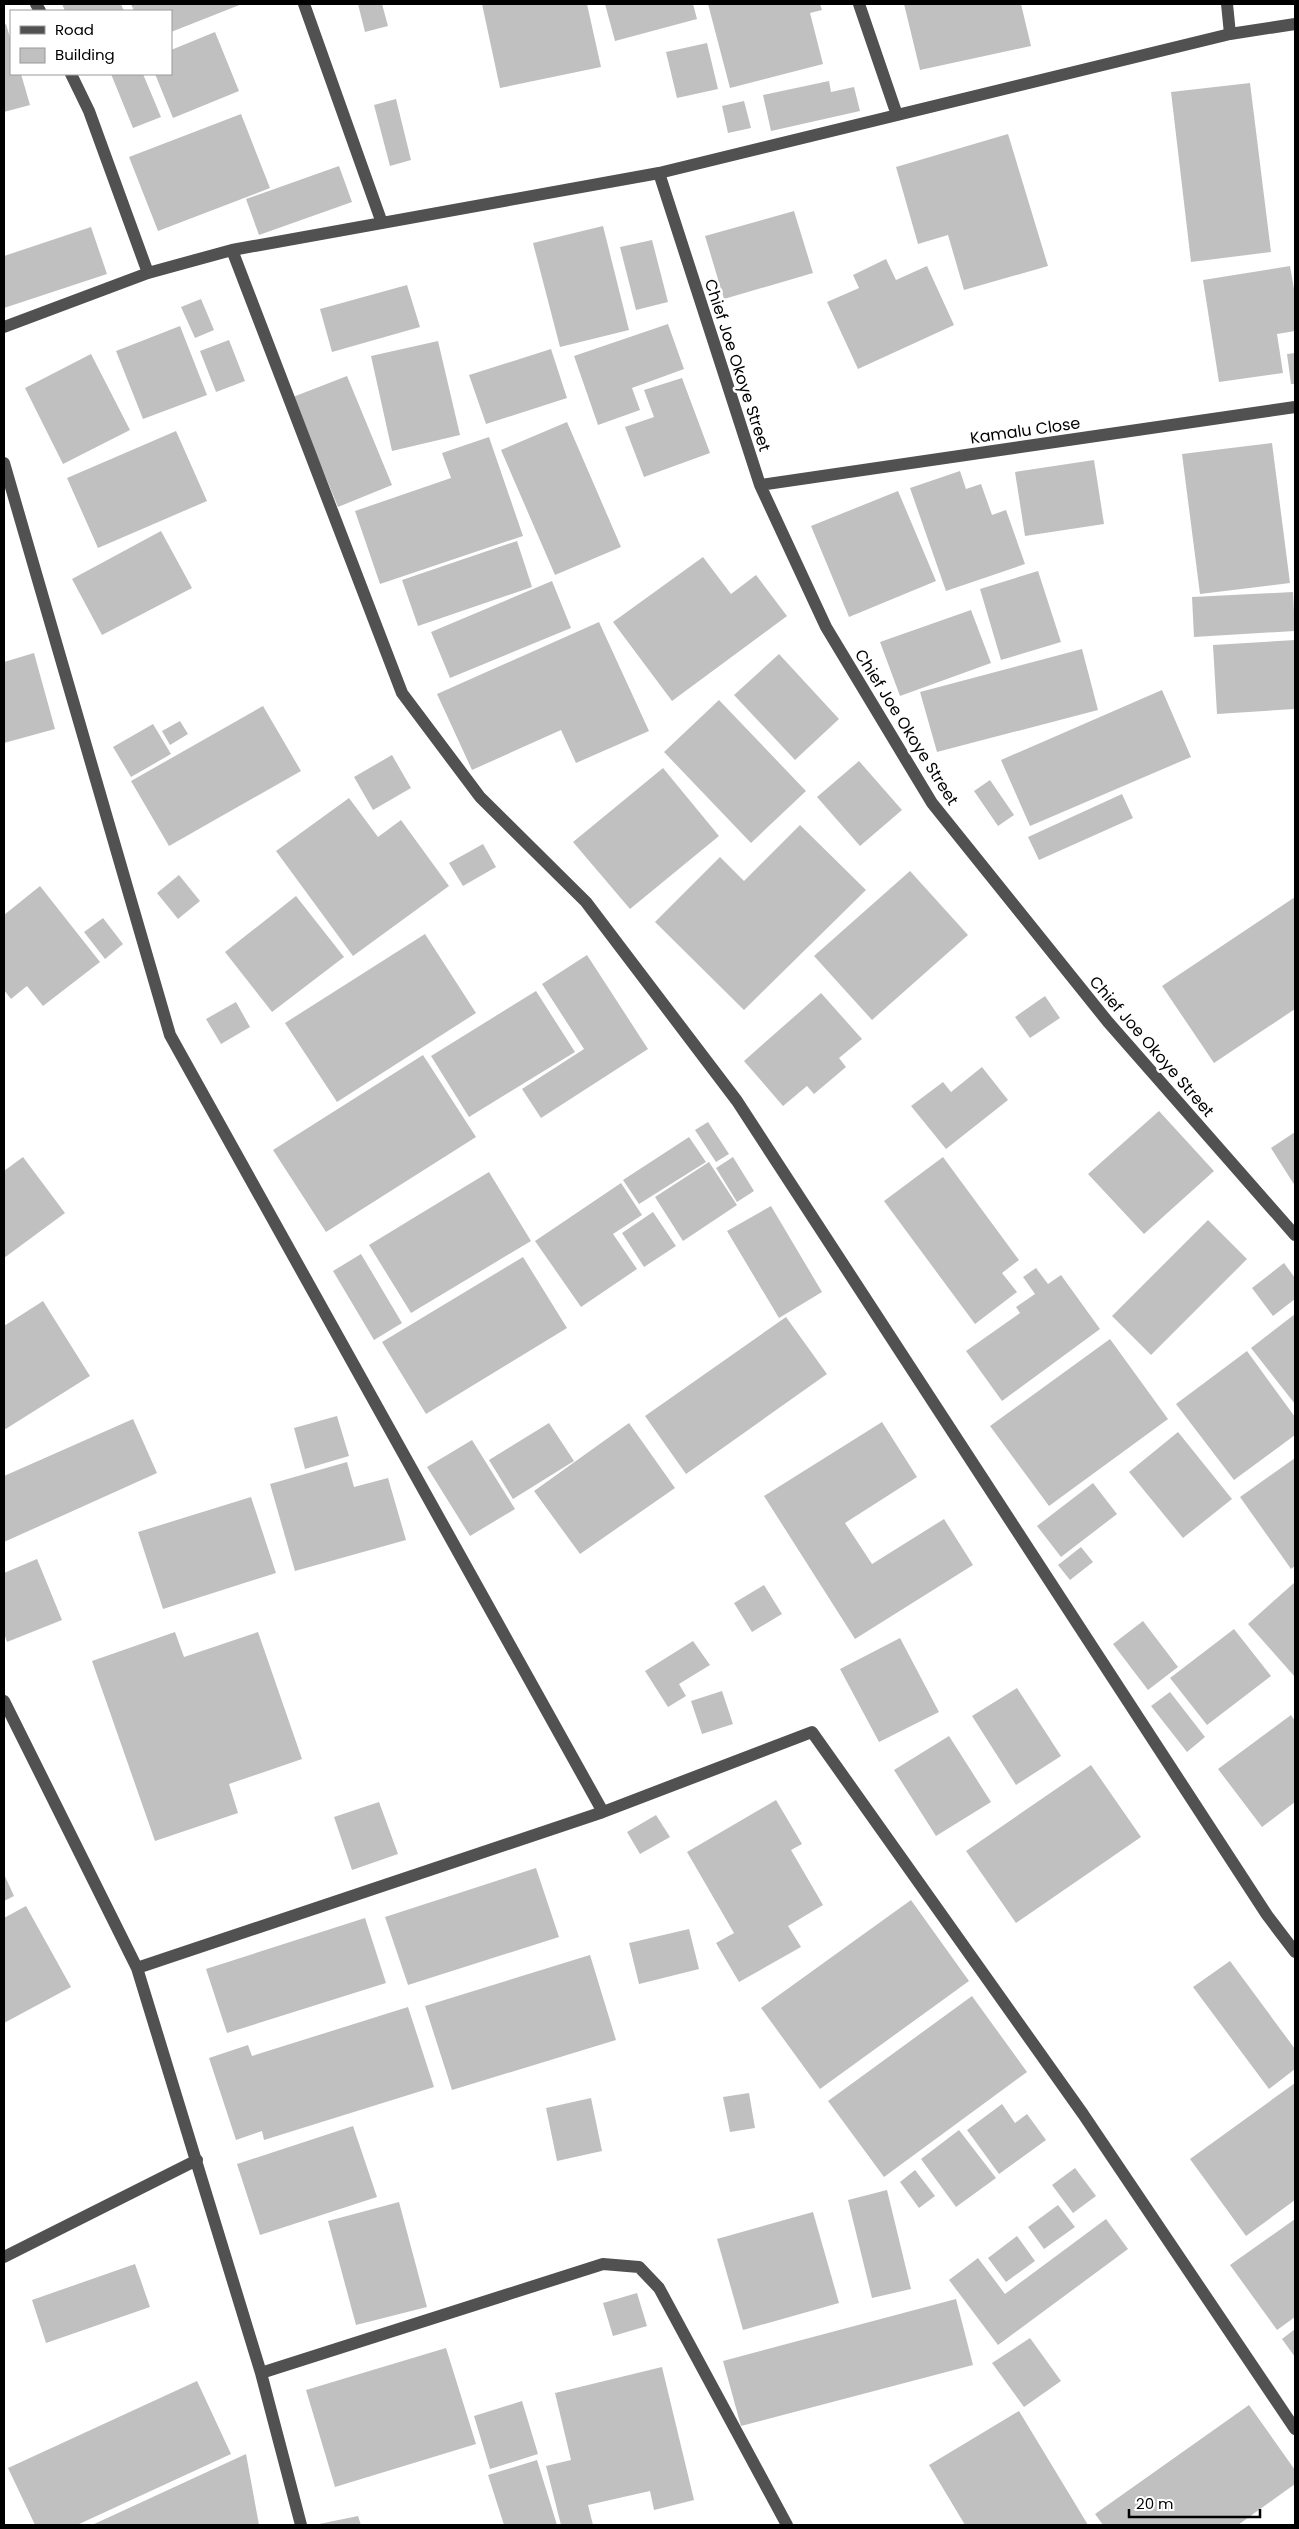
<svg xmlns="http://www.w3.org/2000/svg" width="1299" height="2529" font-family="Poppins,sans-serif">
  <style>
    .building { fill: #c0c0c0 }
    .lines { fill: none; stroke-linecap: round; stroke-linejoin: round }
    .minor { stroke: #515151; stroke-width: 12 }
    .labels { text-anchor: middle; stroke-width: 5; stroke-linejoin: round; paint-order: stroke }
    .street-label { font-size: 16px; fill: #000; stroke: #fff }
  </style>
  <rect width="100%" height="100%" fill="#fff"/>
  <!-- building -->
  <path class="building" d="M62,4H121L124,11H65Z
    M131,4H242L171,32V11H134Z
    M358,4H382L388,26L365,32Z
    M482,4H587L601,67L500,88Z
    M605,4H693L697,19L615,41Z
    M708,4H820L822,10L810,13L823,64L730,88Z
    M904,4H1021L1031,46L920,70Z
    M6,24L11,41V74H21L30,105L4,112V25Z
    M215,32L239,91L173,118L155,74H171V50Z
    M707,43L718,89L677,98L666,52Z
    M111,74H143L161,117L133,128Z
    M829,81L831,92L854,87L860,111L771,131L763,95Z
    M1250,83L1271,252L1191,262L1171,92Z
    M396,99L411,160L390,166L374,105Z
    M744,101L751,128L728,133L722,106Z
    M241,114L270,188L158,231L129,157Z
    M1008,134L1048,266L964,290L948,235L918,244L896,167Z
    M339,166L352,202L259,235L246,199Z
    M794,211L813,273L724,299L705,236Z
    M603,226L629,330L560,347L533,243Z
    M91,227L107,274L4,308V256Z
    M652,240L668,302L636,310L620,247Z
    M886,259L896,280L927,266L954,325L858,369L827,302L859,288L853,275Z
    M1290,266L1295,295V331L1277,334L1283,373L1219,382L1203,280Z
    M407,285L420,327L332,352L320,309Z
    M201,299L214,330L195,338L181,307Z
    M668,324L684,369L632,388L640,410L598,425L574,356Z
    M180,326L207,395L143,419L116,351Z
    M229,340L245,381L216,392L200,351Z
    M438,341L460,435L392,451L371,356Z
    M551,349L567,398L486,424L469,375Z
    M1295,353V384H1291L1287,354Z
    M91,354L130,430L63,464L25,388Z
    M347,376L392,485L338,507L293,397Z
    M682,378L710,453L644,477L625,427L654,417L644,390Z
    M567,422L621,547L555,575L501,450Z
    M176,431L207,501L98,548L67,478Z
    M489,437L523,536L380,584L355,511L451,478L442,453Z
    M1272,443L1290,583L1200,594L1182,454Z
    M1094,460L1104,524L1025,536L1015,472Z
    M960,471L966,489L981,484L992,515L1006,510L1025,564L946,591L910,488Z
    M898,491L936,581L849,617L811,526Z
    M161,531L192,588L102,635L72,579Z
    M517,541L532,587L418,626L402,580Z
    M703,557L731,594L756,575L787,616L672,701L613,622Z
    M1038,571L1061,642L1001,660L980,589Z
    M552,581L571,628L450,678L431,632Z
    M1293,592L1295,631L1194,637L1192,597Z
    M971,610L991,663L900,696L880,642Z
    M599,622L649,731L576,763L561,730L472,770L437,694Z
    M1295,640V709L1217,714L1213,645Z
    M1082,649L1098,710L937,752L920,692Z
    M34,653L55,729L4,743V662Z
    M779,654L839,719L795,760L734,695Z
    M1162,690L1191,757L1030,826L1001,760Z
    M719,700L806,791L751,843L664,752Z
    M263,706L301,771L169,846L131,781Z
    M180,721L188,734L170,745L162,731Z
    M153,724L171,754L131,777L113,747Z
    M392,755L411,788L373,810L354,777Z
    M859,761L902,810L860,846L817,797Z
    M663,768L719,836L630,909L573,842Z
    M990,780L1014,815L998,826L974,791Z
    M1122,794L1133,818L1039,860L1028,837Z
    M349,798L378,837L401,820L449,886L353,956L276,851Z
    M800,825L866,890L744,1010L655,922L720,857L744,881Z
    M483,844L496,867L463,886L449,863Z
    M910,871L968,935L872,1020L814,956Z
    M179,875L200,901L178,919L157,893Z
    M40,886L100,962L43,1006L27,986L11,999L4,990V915Z
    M296,896L344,957L272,1012L225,952Z
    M1295,897V1009L1214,1063L1162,986Z
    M103,918L123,944L105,959L84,932Z
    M425,934L476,1013L337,1102L285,1023Z
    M587,955L648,1049L541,1118L522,1089L584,1049L542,984Z
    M536,991L575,1052L469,1117L431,1056Z
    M821,993L862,1039L839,1058L846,1067L814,1094L807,1086L783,1106L744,1061Z
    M1045,996L1060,1018L1030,1038L1015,1017Z
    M236,1002L250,1027L221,1044L206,1019Z
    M423,1055L476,1137L326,1232L273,1150Z
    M982,1067L1008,1100L946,1149L911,1106L943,1082L951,1092Z
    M1159,1111L1214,1171L1144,1234L1088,1174Z
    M708,1122L729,1154L716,1162L695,1130Z
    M1295,1132V1186L1271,1148Z
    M689,1137L706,1162L639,1204L623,1180Z
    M23,1157L65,1213L4,1258V1171Z
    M733,1157L754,1191L737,1202L716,1168Z
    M943,1157L1019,1260L1002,1273L1017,1292L975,1324L884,1201Z
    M709,1162L737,1205L683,1241L655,1197Z
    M489,1172L531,1241L411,1313L369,1245Z
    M621,1183L642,1215L613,1234L637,1269L581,1307L535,1241Z
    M771,1206L822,1292L779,1318L727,1231Z
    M653,1212L676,1246L644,1267L622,1233Z
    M1208,1220L1247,1259L1151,1355L1112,1316Z
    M361,1254L402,1323L374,1340L333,1271Z
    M523,1257L567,1328L426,1414L382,1342Z
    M1284,1263L1295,1278V1299L1273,1316L1252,1288Z
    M1036,1268L1048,1284L1061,1275L1100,1329L1002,1401L966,1351L1020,1313L1016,1307L1035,1294L1023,1277Z
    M43,1301L90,1376L4,1430V1326Z
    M1295,1314V1404L1251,1348Z
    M786,1317L827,1374L686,1474L645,1416Z
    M1110,1339L1168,1419L1049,1506L990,1426Z
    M1247,1351L1295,1417V1435L1234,1480L1176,1404Z
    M337,1416L349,1456L305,1469L294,1428Z
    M133,1419L157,1473L4,1542V1476Z
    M882,1422L917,1477L845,1523L872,1564L944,1519L973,1565L855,1639L764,1496Z
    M549,1423L574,1461L513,1499L489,1460Z
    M629,1423L675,1488L580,1554L534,1491Z
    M1178,1432L1232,1499L1183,1538L1129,1472Z
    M472,1440L515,1509L470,1536L427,1467Z
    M1295,1458V1566L1291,1569L1240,1497Z
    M347,1462L354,1487L388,1478L406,1540L295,1571L270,1484Z
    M1093,1483L1117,1514L1061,1557L1037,1526Z
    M251,1497L276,1573L163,1609L138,1532Z
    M1081,1547L1093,1562L1070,1580L1058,1565Z
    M37,1559L62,1620L7,1642L4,1633V1573Z
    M1295,1582V1677L1248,1624Z
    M764,1585L782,1614L752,1632L734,1603Z
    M1143,1621L1178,1667L1148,1690L1113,1644Z
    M1234,1629L1271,1676L1207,1725L1170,1678Z
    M175,1632L184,1657L258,1632L302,1759L229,1784L238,1813L155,1841L92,1661Z
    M900,1638L939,1712L879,1742L840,1669Z
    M693,1641L710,1665L679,1684L686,1696L668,1707L645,1671Z
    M1017,1688L1061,1756L1016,1785L972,1716Z
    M722,1691L733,1724L702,1734L691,1701Z
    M1170,1692L1205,1737L1187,1752L1151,1706Z
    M1291,1715L1295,1721V1802L1262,1827L1218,1769Z
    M949,1736L991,1802L936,1836L894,1770Z
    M1091,1765L1141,1837L1016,1923L966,1851Z
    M776,1800L802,1844L791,1850L823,1905L788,1926L801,1947L739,1982L716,1943L734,1933L687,1852Z
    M379,1802L398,1854L352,1870L334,1817Z
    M656,1815L670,1837L640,1854L627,1832Z
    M536,1868L559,1937L408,1985L385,1917Z
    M4,1874L14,1896L4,1901Z
    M911,1900L969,1981L820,2089L761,2008Z
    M26,1906L71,1987L4,2023V1918Z
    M365,1918L386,1983L227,2033L206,1969Z
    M689,1929L699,1969L639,1984L629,1943Z
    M590,1955L616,2040L452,2090L425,2006Z
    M1230,1961L1295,2049V2069L1269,2089L1193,1987Z
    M972,1996L1027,2072L884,2177L828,2101Z
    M408,2007L434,2087L264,2140L262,2131L236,2140L209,2058L248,2045L252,2056Z
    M1295,2083V2200L1246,2236L1190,2159Z
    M749,2093L755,2128L730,2132L723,2097Z
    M591,2098L602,2151L557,2161L546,2108Z
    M1002,2104L1015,2123L1027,2114L1046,2140L999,2174L967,2130Z
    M353,2126L377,2197L260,2235L237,2164Z
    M959,2130L996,2178L956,2207L921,2159Z
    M1075,2168L1096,2196L1073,2213L1052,2185Z
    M915,2170L935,2196L919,2208L900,2182Z
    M887,2190L911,2289L872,2298L848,2200Z
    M399,2202L427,2307L356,2325L328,2221Z
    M1058,2205L1075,2227L1044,2249L1028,2227Z
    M813,2212L839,2303L743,2330L717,2239Z
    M1106,2219L1128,2249L998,2345L949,2280L978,2258L1005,2294Z
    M1295,2219V2317L1277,2330L1230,2265Z
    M1017,2236L1035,2261L1006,2282L988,2258Z
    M135,2264L150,2307L46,2343L32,2300Z
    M637,2293L647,2326L613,2336L603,2303Z
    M956,2299L973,2365L741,2426L723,2361Z
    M1295,2329V2357L1282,2339Z
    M1030,2338L1061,2381L1024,2407L992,2363Z
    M446,2348L476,2444L335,2487L306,2390Z
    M662,2367L694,2500L654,2510L650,2491L588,2505L593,2525H561L546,2466L571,2460L555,2393Z
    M197,2381L231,2454L77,2525H35L8,2468Z
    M522,2401L538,2454L490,2469L474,2416Z
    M1249,2405L1295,2470V2484L1238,2525H1103L1095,2514Z
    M1019,2411L1088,2525H965L929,2465Z
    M246,2454L259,2525H92Z
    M537,2460L557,2525H504L488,2475Z
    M358,2516L361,2525H319V2524Z"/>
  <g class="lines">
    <!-- minor -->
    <path class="minor" d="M36,4L40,11
      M304,4L382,223
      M859,4L897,115
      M1227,4L1230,34
      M71,74L89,111L148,273
      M659,173L760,485L826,627L932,803L1108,1022L1295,1235
      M232,250L402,693L480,797L586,902L737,1101L1267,1915L1295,1952
      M4,327L148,273L232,250L659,173L1230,34L1295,24
      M4,463L170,1035L603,1812
      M760,485L1295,407
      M4,1701L137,1968L261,2373L301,2525
      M137,1968L603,1812L812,1732L1083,2114L1295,2429
      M4,2257L197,2160
      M261,2373L603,2264L639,2267L659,2288L787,2525"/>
  </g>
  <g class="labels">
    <!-- street labels -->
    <g class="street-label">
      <text transform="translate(738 365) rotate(72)" y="6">Chief Joe Okoye Street</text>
      <text transform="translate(1025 430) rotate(-8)" y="6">Kamalu Close</text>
      <text transform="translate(907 727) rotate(58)" y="6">Chief Joe Okoye Street</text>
      <text transform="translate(1152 1046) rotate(49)" y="6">Chief Joe Okoye Street</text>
    </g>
  </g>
  <!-- border -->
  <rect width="1299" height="2529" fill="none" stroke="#000000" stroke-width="10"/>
  <!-- legend -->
  <rect x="10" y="10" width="162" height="65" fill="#ffffff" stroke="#999999"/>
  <rect x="20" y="26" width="25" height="8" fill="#515151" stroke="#999999"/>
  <text x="55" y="35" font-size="15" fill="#000000">Road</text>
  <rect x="20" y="48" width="25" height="15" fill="#c0c0c0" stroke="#999999"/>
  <text x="55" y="60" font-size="15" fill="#000000">Building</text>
  <!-- scale -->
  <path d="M1129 2509v8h131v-8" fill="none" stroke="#000000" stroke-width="2.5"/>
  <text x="1136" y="2509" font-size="15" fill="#000000" stroke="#ffffff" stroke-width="4" paint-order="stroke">20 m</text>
</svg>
